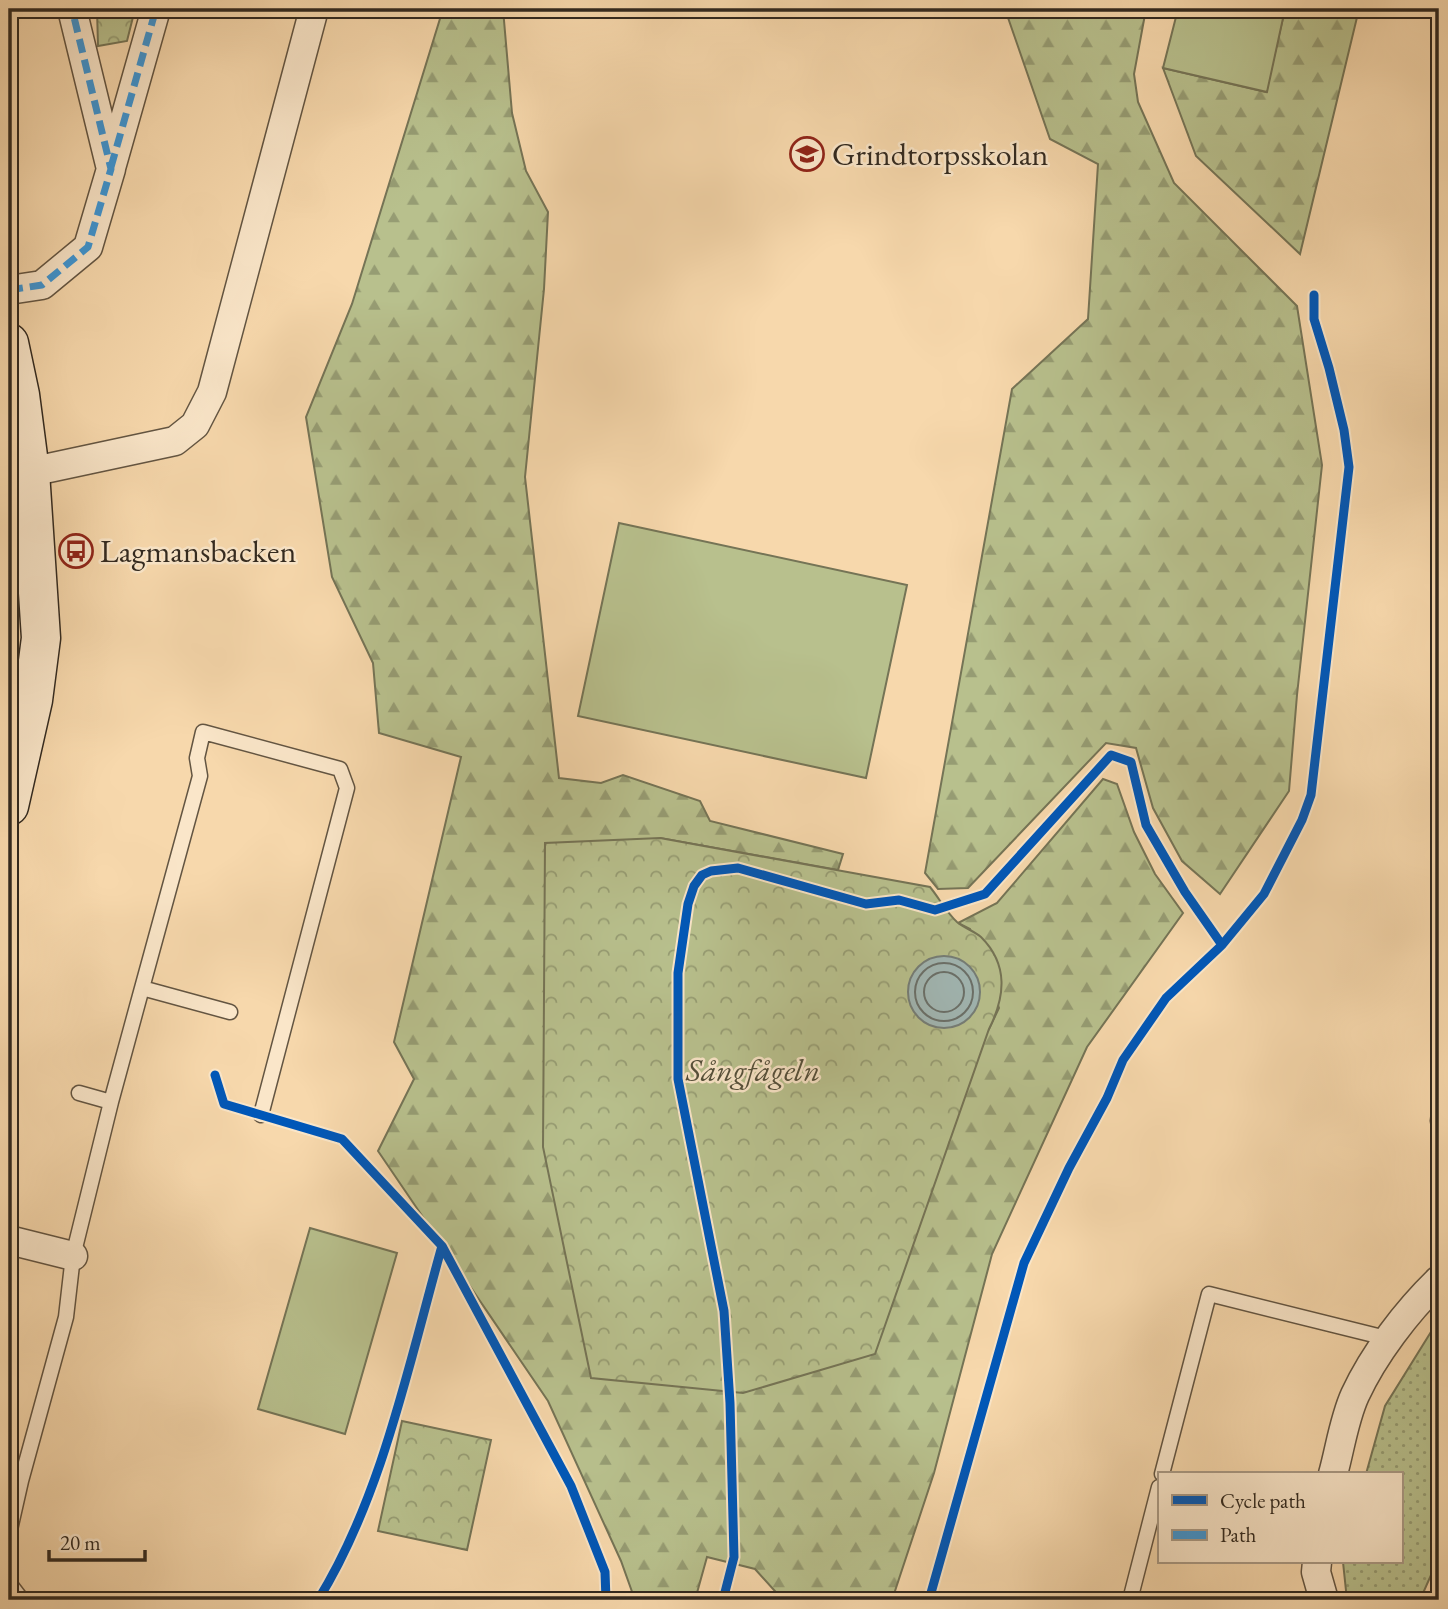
<svg xmlns="http://www.w3.org/2000/svg" width="1448" height="1609" font-family="'EB Garamond',serif">
  <style>
    .grass { fill: url(#grass-dots); stroke: #757456; stroke-width: 2 }
    .forest { fill: url(#forest-firs); stroke: #757456; stroke-width: 2 }
    .park { fill: url(#park-crowns); stroke: #757456; stroke-width: 2 }
    .pitch { fill: #b8c08d; stroke: #757456; stroke-width: 2 }
    .water { fill: #a1b7b4; stroke: #757e78; stroke-width: 2 }
    .lines { fill: none; stroke-linecap: round; stroke-linejoin: round }
    .shore { stroke: #6a706a; stroke-width: 2 }
    .lane-casing { stroke: #635542; stroke-width: 17 }
    .street-casing { stroke: #635542; stroke-width: 31 }
    .secondary-casing { stroke: #32291f; stroke-width: 41 }
    .lane { stroke: #fae6c9; stroke-width: 14 }
    .street { stroke: #fae6c9; stroke-width: 28 }
    .secondary { stroke: #fae6c9; stroke-width: 38 }
    .quiet { stroke: #3d96d5; stroke-width: 7; stroke-dasharray: 14 7; stroke-linecap: butt }
    .cycleway-casing { stroke: #fae6c9; stroke-width: 13 }
    .cycleway { stroke: #0057b8; stroke-width: 9 }
    .labels { text-anchor: middle; stroke-width: 5; stroke-linejoin: round; paint-order: stroke }
    .poi-label { font-size: 32px; fill: #32291f; stroke: #fae6c9; text-anchor: start }
    .park-label { font-size: 32px; font-style: italic; fill: #544f3a; stroke: #fae6c9 }
  </style>
  <defs>
    <pattern id="grass-dots" width="8" height="8" patternUnits="userSpaceOnUse" patternTransform="scale(1.75)"><rect width="8" height="8" fill="#b8c08d"/><path d="M2 2h.1M6 6h.1" fill="none" stroke="#969c73" stroke-width="1.8" stroke-linecap="round"/></pattern>
    <pattern id="forest-firs" width="22" height="20" patternUnits="userSpaceOnUse" patternTransform="scale(1.75)"><rect width="22" height="20" fill="#b8c08d"/><path d="M5 1l3.5 6h-7zM16 11l3.5 6h-7z" fill="#969c73"/></pattern>
    <pattern id="park-crowns" width="20" height="18" patternUnits="userSpaceOnUse" patternTransform="scale(1.75)"><rect width="20" height="18" fill="#b8c08d"/><path d="M2 6a3 3 0 1 1 6 0M12 15a3 3 0 1 1 6 0" fill="none" stroke="#969c73"/></pattern>
  </defs>
  <rect width="100%" height="100%" fill="#f7d8ac"/>
  <filter id="stains"><feTurbulence type="fractalNoise" baseFrequency=".00286" numOctaves="4"/><feColorMatrix values="0 0 0 0 .2 0 0 0 0 .09 0 0 0 0 .02 0 0 0 .5 -.17"/></filter>
  <radialGradient id="worn" r=".72"><stop offset=".6" stop-color="#630" stop-opacity="0"/><stop offset="1" stop-color="#630" stop-opacity=".3"/></radialGradient>
  <!-- grass -->
  <path class="grass" d="M1439,1319V1557L1420,1600H1347L1343,1562H1401V1474H1366L1385,1406Z"/>
  <!-- forest -->
  <path class="forest" d="M443,9H503L512,113L526,171L548,212L544,289L525,477L559,778L601,783L623,775L700,801L710,821L843,854L838,870L660,838L989,1029L999,1008L970,929L958,923L997,903L1103,779L1117,784L1134,832L1155,874L1183,913L1087,1047L992,1254L934,1473L892,1600H783L755,1569L707,1557L695,1600H635L621,1561L548,1401L378,1151L414,1079L394,1042L461,757L379,733L373,663L332,577L306,417L352,304Z
    M1005,9H1146L1134,74L1138,102L1174,183L1297,306L1322,465L1297,695L1289,791L1220,894L1182,861L1153,808L1136,748L1106,743L968,888L938,889L925,873L1012,389L1088,319L1098,164L1050,139Z
    M1285,9H1359L1300,254L1196,156L1163,68L1266,92Z"/>
  <!-- park -->
  <path class="park" d="M97,9H135L127,41L98,46Z
    M660,838L930,887C939,898 947,913 957,922C964,928 974,931 981,937C1009,965 1005,997 989,1029L875,1354L743,1393L591,1378L543,1147L545,843Z
    M402,1421L491,1440L467,1550L378,1531Z"/>
  <!-- pitch -->
  <path class="pitch" d="M1178,9H1285L1267,92L1163,68Z
    M619,523L907,585L866,778L578,716Z
    M310,1228L397,1253L345,1434L258,1409Z"/>
  <!-- water -->
  <path class="water" d="M908 992a36 36 0 1 1 72 0a36 36 0 1 1-72 0Z"/>
  <g class="lines">
    <!-- shore -->
    <path class="shore" d="M915 992a29 29 0 1 1 58 0a29 29 0 1 1-58 0Z
      M924 992a20 20 0 1 1 40 0a20 20 0 1 1-40 0Z"/>
    <!-- lane casing -->
    <g class="lane-casing">
      <path id="lane" d="M142,988L200,776L197,758L203,732L340,769L347,788L261,1115
        M111,1102L142,988L230,1012
        M1438,1121L1439,1113
        M1162,1474L1209,1294L1390,1339
        M9,1534L21,1481L66,1317L73,1256L111,1102L79,1093
        M9,1583L22,1600
        M1130,1600L1159,1487"/>
    </g>
    <!-- street casing -->
    <g class="street-casing">
      <path id="street" d="M111,168L156,9
        M9,290L42,285L88,247L111,169L72,9
        M30,472L175,441L195,425L212,392L314,9
        M9,1240L73,1256
        M1333,1474C1340,1449 1344,1419 1355,1395C1374,1354 1407,1311 1439,1280
        M1317,1562L1316,1572L1324,1600"/>
    </g>
    <!-- secondary casing -->
    <g class="secondary-casing">
      <path id="secondary" d="M9,343L20,395L30,472L41,638L33,700L9,806"/>
    </g>
    <!-- lane -->
    <use href="#lane" class="lane"/>
    <!-- street -->
    <use href="#street" class="street"/>
    <!-- secondary -->
    <use href="#secondary" class="secondary"/>
    <!-- quiet -->
    <path class="quiet" d="M111,167L156,9
      M9,290L42,285L88,247L111,169L72,9"/>
    <!-- cycleway casing -->
    <g class="cycleway-casing">
      <path id="cycleway" d="M215,1075L224,1104L342,1139L442,1246L571,1486L605,1572L606,1600
        M318,1600C382,1497 409,1363 442,1246
        M723,1600L734,1557L730,1403L724,1311L678,1079V973L688,904L694,886L702,875L711,871L738,868L866,904L899,900L935,910L985,894L1111,755L1131,762L1146,825L1185,892L1222,945
        M929,1600L1024,1263L1069,1168L1107,1098L1123,1060L1166,998L1222,945L1264,894L1302,820L1311,795L1349,467L1344,430L1329,368L1314,319V295"/>
    </g>
    <!-- cycleway -->
    <use href="#cycleway" class="cycleway"/>
  </g>
  <!-- icons -->
  <defs>
    <g id="school-ring" transform="scale(1.75)"><circle r="9.5" fill="#fae6c9" stroke="#8f2418" stroke-width="1.5"/><path d="M0-5L7-2L0 1L-7-2ZM-4 1L0 2.5L4 1V4Q0 6-4 4Z" fill="#8f2418"/></g>
    <g id="bus-ring" transform="scale(1.75)"><circle r="9.5" fill="#fae6c9" stroke="#8f2418" stroke-width="1.5"/><path d="M-5-6H5V4H4V6H2V4H-2V6H-4V4H-5ZM-3.5-4V0h7V-4ZM-3.5 1.2v1.5H-2V1.2ZM2 1.2v1.5H3.5V1.2Z" fill="#8f2418"/></g>
  </defs>
  <g fill-rule="evenodd">
    <use href="#school-ring" x="807" y="154"/>
    <use href="#bus-ring" x="76" y="551"/>
  </g>
  <g class="labels">
    <!-- poi labels -->
    <g class="poi-label">
      <text x="832" y="165">Grindtorpsskolan</text>
      <text x="100" y="562">Lagmansbacken</text>
    </g>
    <!-- park labels -->
    <g class="park-label">
      <text x="753" y="1081">Sångfågeln</text>
    </g>
  </g>
  <!-- margin -->
  <rect width="1448" height="1609" fill="none" stroke="#f7d8ac" stroke-width="35"/>
  <rect x="10" y="10" width="1427" height="1588" fill="none" stroke="#32291f" stroke-width="3.5"/>
  <rect x="18" y="18" width="1413" height="1574" fill="none" stroke="#32291f" stroke-width="2"/>
  <!-- legend -->
  <rect x="1158" y="1472" width="245" height="91" fill="#fae6c9" stroke="#aa9a85" stroke-width="2"/>
  <rect x="1172" y="1495" width="35" height="10" fill="#0057b8" stroke="#aa9a85" stroke-width="2"/>
  <text x="1220" y="1508" font-size="21" fill="#32291f">Cycle path</text>
  <rect x="1172" y="1530" width="35" height="10" fill="#3d96d5" stroke="#aa9a85" stroke-width="2"/>
  <text x="1220" y="1542" font-size="21" fill="#32291f">Path</text>
  <!-- scale -->
  <path d="M49 1550v10h96v-10" fill="none" stroke="#32291f" stroke-width="3.5"/>
  <text x="60" y="1550" font-size="21" fill="#32291f" stroke="#fae6c9" stroke-width="5" paint-order="stroke">20 m</text>
  <rect width="100%" height="100%" filter="url(#stains)"/>
  <rect width="100%" height="100%" fill="url(#worn)"/>
</svg>
